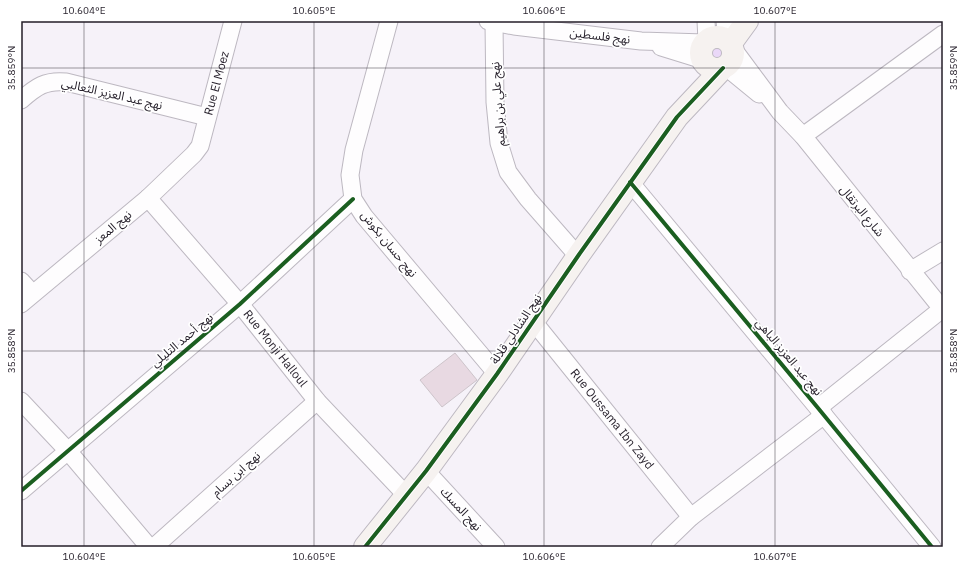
<svg xmlns="http://www.w3.org/2000/svg" width="964" height="568" font-family="'IBM Plex Sans','Noto Sans Arabic',sans-serif">
  <style>
    .green { fill: #ead8f8 }
    .building { fill: #e8d9e2; stroke: #cdc4ca }
    .lines { fill: none; stroke-linecap: round; stroke-linejoin: round }
    .street-casing { stroke: #bdb8c1; stroke-width: 19 }
    .secondary-casing { stroke: #bdb8c1; stroke-width: 24 }
    .street { stroke: #fefdfe; stroke-width: 17 }
    .secondary { stroke: #f6f2f0; stroke-width: 22 }
    .cycleway-casing { stroke: #fff; stroke-width: 6 }
    .cycleway { stroke: #1b5e20; stroke-width: 4 }
    .ticks { fill: none; stroke: #241e29; stroke-width: 1; stroke-opacity: 0.45 }
    .labels { text-anchor: middle; stroke-width: 3.5; stroke-linejoin: round; paint-order: stroke }
    .street-label { font-size: 12px; fill: #241e29; stroke: #fff }
    .neatline { fill: none; stroke: #241e29; stroke-width: 1.5 }
    .ticks-label { font-size: 10px; text-anchor: middle; fill: #241e29 }
  </style>
  <rect width="100%" height="100%" fill="#f6f2f9"/>
  <!-- green -->
  <path class="green" d="M708 51a9 9 0 1 1 18 0a9 9 0 1 1-18 0Z"/>
  <!-- building -->
  <path class="building" d="M455,353L477,380L442,407L420,380Z"/>
  <g class="lines">
    <!-- street casing -->
    <g class="street-casing">
      <g id="street">
        <path d="M389,21L354,150L350,175L353,199L364,216L497,374"/>
        <path d="M488,21L514,26L641,41L704,43"/>
        <path d="M706,21L707,40"/>
        <path d="M725,21L727,39"/>
        <path d="M494,23L495,102L499,143L508,172L528,199L578,256"/>
        <path d="M661,47L703,60"/>
        <path d="M734,50L780,112L803,136L943,310"/>
        <path d="M726,67L759,94"/>
        <path d="M21,100C36,87 45,80 66,82L207,117"/>
        <path d="M803,136L943,34"/>
        <path d="M630,182L818,408L932,547"/>
        <path id="s1" d="M148,198L240,304L317,401L407,496"/>
        <path d="M910,271L943,251"/>
        <path d="M21,281L32,293"/>
        <path id="s2" d="M21,304L148,198L194,154L200,146L233,21"/>
        <path id="s3" d="M533,321L691,517"/>
        <path d="M21,401L68,451L149,547"/>
        <path d="M818,408L942,309"/>
        <path d="M426,471L496,547"/>
        <path d="M21,491L240,304L353,199"/>
        <path d="M154,547L317,401"/>
        <path d="M660,547L691,517L824,415"/>
      </g>
    </g>
    <!-- secondary casing -->
    <g class="secondary-casing">
      <path id="secondary" d="M701 53a16 16 0 1 1 32 0a16 16 0 1 1-32 0Z
        M731,43L747,21
        M365,547L426,471L497,374L578,256L677,117L723,68"/>
    </g>
    <!-- street -->
    <use href="#street" class="street"/>
    <!-- secondary -->
    <use href="#secondary" class="secondary"/>
    <!-- cycleway casing -->
    <g class="cycleway-casing">
      <path id="cycleway" d="M630,182L818,408L932,547
        M21,491L240,304L353,199
        M365,547L426,471L497,374L578,256L677,117L723,68"/>
    </g>
    <!-- cycleway -->
    <use href="#cycleway" class="cycleway"/>
  </g>
  <!-- ticks -->
  <path class="ticks" d="M84,21V547M314,21V547M544,21V547M775,21V547M21,68H943M21,351H943"/>
  <g class="labels">
    <!-- street labels -->
    <g class="street-label">
      <text transform="translate(600 36) rotate(7)" y="4">نهج فلسطين</text>
      <text dy="4" stroke="none"><textPath href="#s2" startOffset="304">Rue El Moez</textPath></text>
      <text transform="translate(112 94) rotate(13)" y="4">نهج عبد العزيز الثعالبي</text>
      <text transform="translate(498 104) rotate(-94)" y="4">نهج علي بن براهيم</text>
      <text transform="translate(862 211) rotate(51)" y="4">شارع البرتقال</text>
      <text transform="translate(113 227) rotate(-40)" y="4">نهج المعز</text>
      <text transform="translate(389 244) rotate(51)" y="4">نهج حسان بكوش</text>
      <text transform="translate(516 329) rotate(-56)" y="4">نهج الشادلي قلالة</text>
      <text transform="translate(182 340) rotate(-40)" y="4">نهج أحمد التليلي</text>
      <text dy="4" stroke="none"><textPath href="#s1" startOffset="197">Rue Monji Halloul</textPath></text>
      <text transform="translate(789 357) rotate(50)" y="4">نهج عبد العزيز الباهي</text>
      <text dy="4" stroke="none"><textPath href="#s3" startOffset="126">Rue Oussama Ibn Zayd</textPath></text>
      <text transform="translate(236 474) rotate(-42)" y="4">نهج ابن بسام</text>
      <text transform="translate(461 509) rotate(47)" y="4">نهج المسك</text>
    </g>
  </g>
  <!-- border -->
  <rect width="964" height="568" fill="none" stroke="#ffffff" stroke-width="44"/>
  <rect x="22" y="22" width="920" height="524" class="neatline"/>
  <g class="ticks-label">
    <text x="84" y="14">10.604°E</text>
    <text x="314" y="14">10.605°E</text>
    <text x="544" y="14">10.606°E</text>
    <text x="775" y="14">10.607°E</text>
    <text transform="translate(11 68) rotate(-90)" y="4">35.859°N</text>
    <text transform="translate(953 68) rotate(-90)" y="4">35.859°N</text>
    <text transform="translate(11 351) rotate(-90)" y="4">35.858°N</text>
    <text transform="translate(953 351) rotate(-90)" y="4">35.858°N</text>
    <text x="84" y="560">10.604°E</text>
    <text x="314" y="560">10.605°E</text>
    <text x="544" y="560">10.606°E</text>
    <text x="775" y="560">10.607°E</text>
  </g>
</svg>
